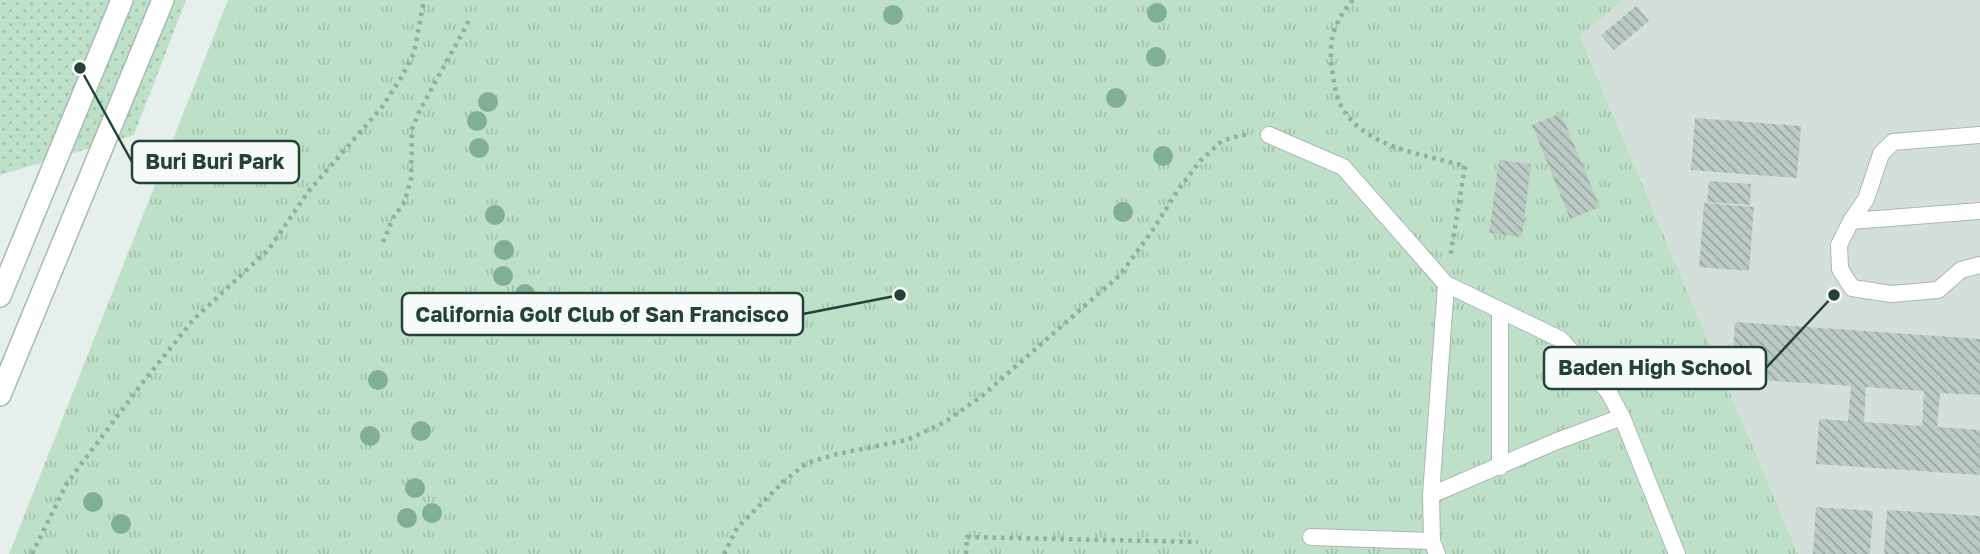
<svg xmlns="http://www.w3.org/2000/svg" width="1980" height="554" font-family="'Golos Text',sans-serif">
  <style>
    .built { fill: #d4dfda }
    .grass { fill: url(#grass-tufts) }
    .park { fill: url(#park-dots) }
    .building { fill: url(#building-back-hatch); fill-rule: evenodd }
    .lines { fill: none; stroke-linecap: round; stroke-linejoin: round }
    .service-casing { stroke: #a8b8b2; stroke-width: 18 }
    .secondary-casing { stroke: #a4bbb3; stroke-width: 24 }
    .path { stroke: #86b3a5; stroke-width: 4.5; stroke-dasharray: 3.5 5; stroke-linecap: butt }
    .service { stroke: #fff; stroke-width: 16 }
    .secondary { stroke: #fff; stroke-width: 21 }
    .tree { fill: #80af93 }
    .leader { fill: none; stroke: #24423a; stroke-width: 2.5 }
    .callout-dot { fill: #24423a; stroke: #f7fbf9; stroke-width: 2.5 }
    .callout { fill: #f7fbf9; stroke: #24423a; stroke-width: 2.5 }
    .callout-label { font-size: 21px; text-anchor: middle; font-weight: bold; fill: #24423a }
  </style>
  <defs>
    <pattern id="grass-tufts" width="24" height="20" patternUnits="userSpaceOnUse" patternTransform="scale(1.75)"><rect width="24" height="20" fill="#bfe0c8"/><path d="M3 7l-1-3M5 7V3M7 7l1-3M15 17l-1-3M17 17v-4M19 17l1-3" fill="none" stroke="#a4c1ad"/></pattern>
    <pattern id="park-dots" width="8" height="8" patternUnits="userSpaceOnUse" patternTransform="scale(1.75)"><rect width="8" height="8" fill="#bfe0c8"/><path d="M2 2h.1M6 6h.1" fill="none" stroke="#a4c1ad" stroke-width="1.8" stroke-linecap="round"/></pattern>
    <pattern id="building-back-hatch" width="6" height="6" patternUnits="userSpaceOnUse" patternTransform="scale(1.75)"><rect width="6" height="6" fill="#bbcac4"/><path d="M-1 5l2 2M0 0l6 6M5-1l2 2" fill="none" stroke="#98a6a0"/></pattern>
  </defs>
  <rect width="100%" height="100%" fill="#e6efeb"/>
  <!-- built -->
  <path class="built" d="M1624,0H1980V554H1798L1580,36Z"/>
  <!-- grass -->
  <path class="grass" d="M228,0H1624L1580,36L1798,554H9Z"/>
  <!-- park -->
  <path class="park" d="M0,0H186L134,135L0,175Z"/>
  <!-- building -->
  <path class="building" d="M1636,6L1649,21L1614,50L1601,35Z
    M1561,113L1600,207L1570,219L1532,125Z
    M1695,118L1801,126L1797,178L1691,170Z
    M1499,160L1531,164L1522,237L1489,233Z
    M1709,181L1751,184L1750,205L1707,202Z
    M1704,203L1754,207L1749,271L1699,267Z
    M1735,322L1980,339V395L1940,393L1937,427L1980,430V475L1816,464L1819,419L1848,421L1851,386L1731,378ZM1866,387L1924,391L1922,426L1864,422Z
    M1816,507L1873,511L1870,554H1813Z
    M1887,510L1980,516V554H1884Z"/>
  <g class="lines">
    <!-- service casing -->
    <g class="service-casing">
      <path id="service" d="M1269,135L1343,167L1446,284L1560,339L1608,391L1622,417L1677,554
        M1980,135L1893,142L1881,154L1866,199L1851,221L1839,245L1840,269L1852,288L1891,294L1938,290L1961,270L1980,265
        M1851,221L1980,211
        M1500,310V467
        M1431,495L1557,441L1622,417
        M1311,537L1432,541
        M1437,554L1432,541L1431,495L1446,284"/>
    </g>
    <!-- secondary casing -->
    <g class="secondary-casing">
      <path id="secondary" d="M0,296L122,0
        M0,395L163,0"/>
    </g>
    <!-- path -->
    <path class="path" d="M1353,0C1334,21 1328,41 1332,69C1334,84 1337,103 1347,115C1373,149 1427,155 1465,166L1450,258
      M383,242L393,218L404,203L411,179L412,129L420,110L471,17
      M32,554L67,483L140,386L193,320L269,249L308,192L382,107L401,78L414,53L424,0
      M724,554L737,528L783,482L807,463L837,454L907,440L945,422L982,396L1120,275L1152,231L1178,190L1201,160L1222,141L1241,135H1250
      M966,554L967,537L1198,542"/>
    <!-- service -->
    <use href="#service" class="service"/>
    <!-- secondary -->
    <use href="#secondary" class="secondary"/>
  </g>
  <!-- trees -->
  <g class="tree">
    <circle cx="1157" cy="13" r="10"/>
    <circle cx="893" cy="15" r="10"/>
    <circle cx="1156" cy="57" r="10"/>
    <circle cx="1116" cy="98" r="10"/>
    <circle cx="488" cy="102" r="10"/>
    <circle cx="477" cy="121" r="10"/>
    <circle cx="479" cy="148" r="10"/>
    <circle cx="1163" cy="156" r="10"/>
    <circle cx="1123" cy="212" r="10"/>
    <circle cx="495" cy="215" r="10"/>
    <circle cx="504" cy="250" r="10"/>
    <circle cx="503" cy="276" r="10"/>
    <circle cx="525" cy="294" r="10"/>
    <circle cx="378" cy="380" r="10"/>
    <circle cx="421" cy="431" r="10"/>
    <circle cx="370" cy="436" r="10"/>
    <circle cx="415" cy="488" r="10"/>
    <circle cx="93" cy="502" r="10"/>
    <circle cx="432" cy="513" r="10"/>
    <circle cx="407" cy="518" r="10"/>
    <circle cx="121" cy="524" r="10"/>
  </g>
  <!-- callouts -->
  <path class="leader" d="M80 68L132 162M900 295L803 314M1834 295L1766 368"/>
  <g class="callout-dot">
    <circle cx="80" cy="68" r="7"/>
    <circle cx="900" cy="295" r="7"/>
    <circle cx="1834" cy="295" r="7"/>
  </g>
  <g class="callout">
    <rect x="132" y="141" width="167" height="42" rx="7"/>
    <rect x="402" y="293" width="401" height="42" rx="7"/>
    <rect x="1544" y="347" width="222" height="42" rx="7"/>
  </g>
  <g class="callout-label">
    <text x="215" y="169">Buri Buri Park</text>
    <text x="602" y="322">California Golf Club of San Francisco</text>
    <text x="1655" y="375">Baden High School</text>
  </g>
</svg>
